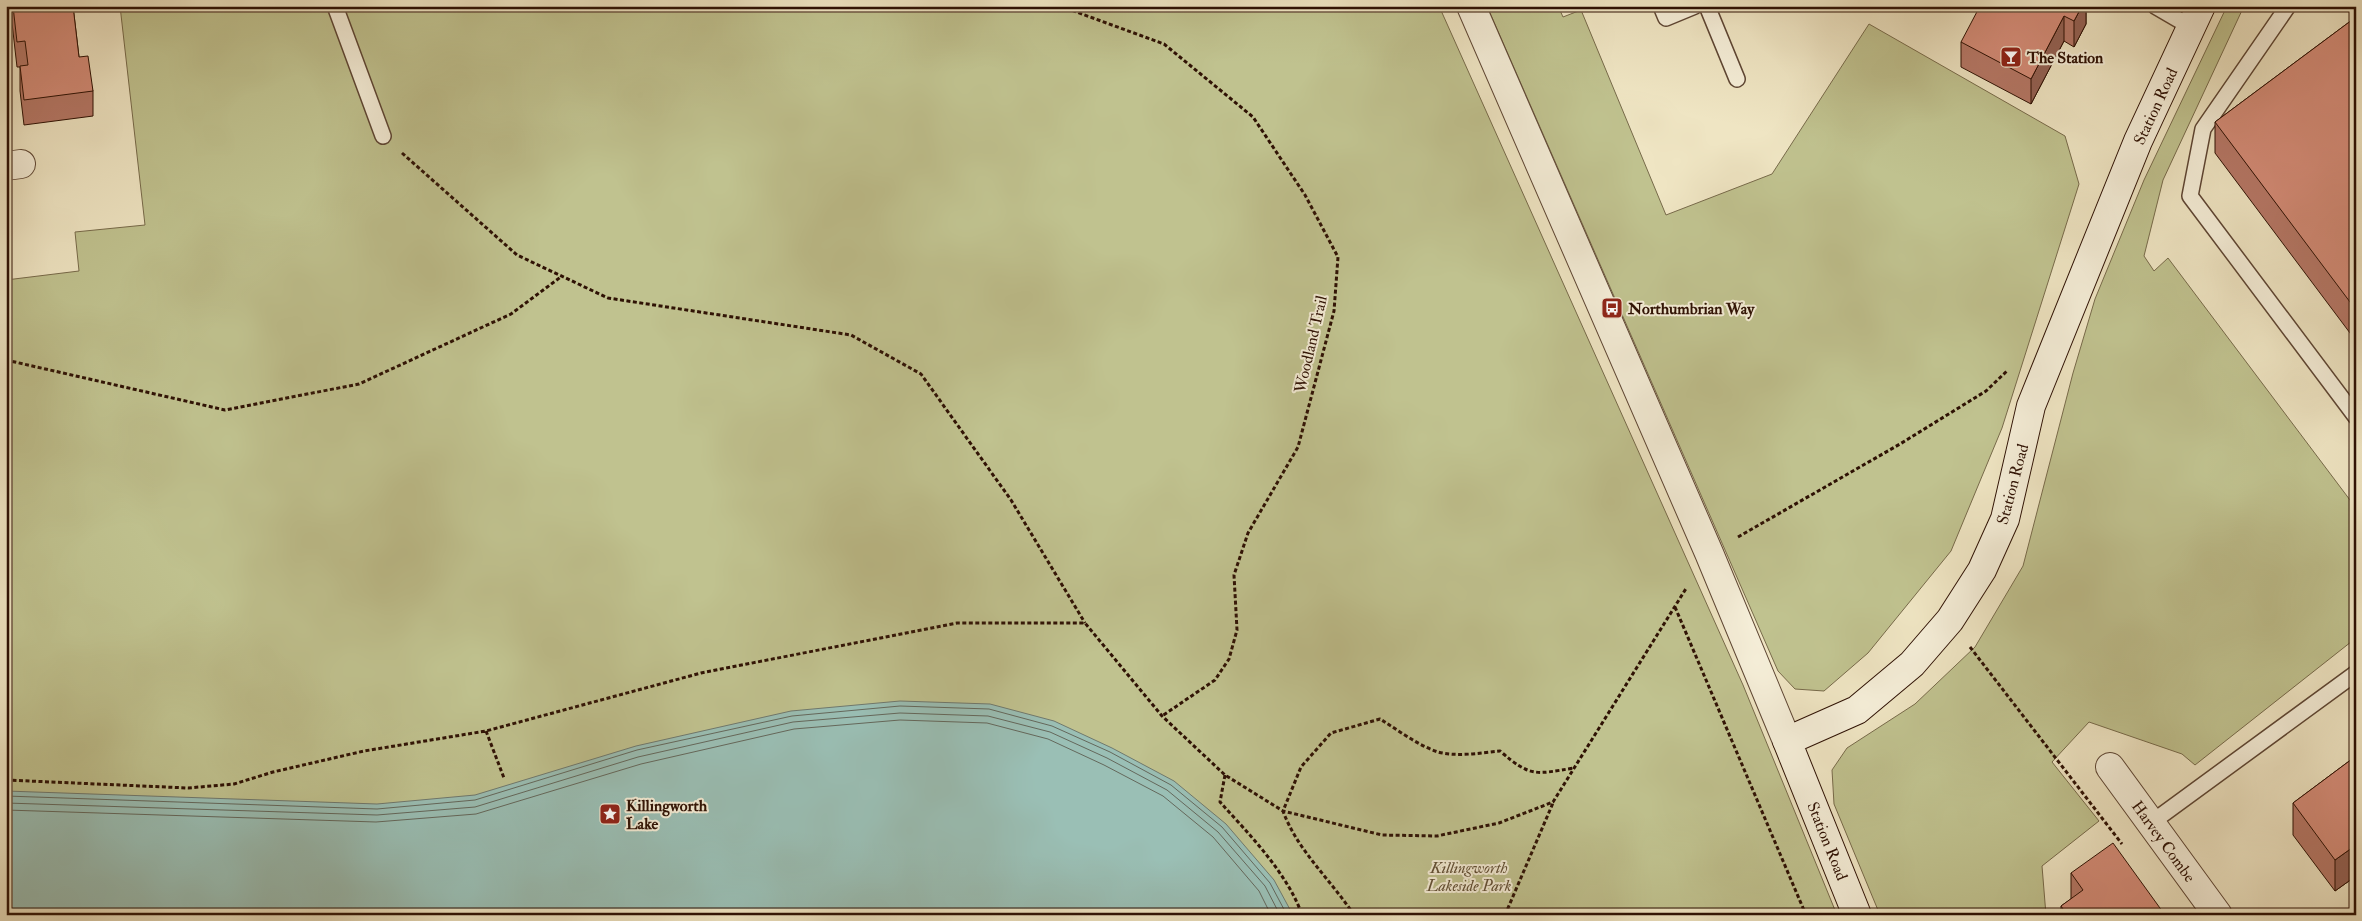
<svg xmlns="http://www.w3.org/2000/svg" width="2362" height="921" font-family="'IM FELL Double Pica',serif">
  <style>
    .green { fill: #c0c28f; stroke: #776a4a }
    .water { fill: #9abfb5; stroke: #6f796e }
    .lines { fill: none; stroke-linecap: round; stroke-linejoin: round }
    .shore { stroke: #64685c; stroke-width: 1 }
    .service-casing { stroke: #5e4634; stroke-width: 18 }
    .minor-casing { stroke: #5e4634; stroke-width: 30 }
    .tertiary-casing { stroke: #5e4634; stroke-width: 30 }
    .secondary-casing { stroke: #2e1104; stroke-width: 30 }
    .path { stroke: #2e1104; stroke-width: 3; stroke-dasharray: 4 2.5; stroke-linecap: butt }
    .service { stroke: #f5eed8; stroke-width: 15 }
    .minor { stroke: #f5eed8; stroke-width: 28 }
    .tertiary { stroke: #f5eed8; stroke-width: 28 }
    .secondary { stroke: #f5eed8; stroke-width: 28 }
    .wall { fill: #b67867; stroke: #2e1104 }
    .shaded-wall { fill: #946254; stroke: #2e1104 }
    .building { fill: #d48c78; stroke: #2e1104 }
    .labels { text-anchor: middle; stroke-width: 4; stroke-linejoin: round; paint-order: stroke }
    .poi-label { font-size: 16px; font-weight: bold; fill: #2e1104; stroke: #f5eed8; text-anchor: start }
    .street-label { font-size: 16px; fill: #2e1104; stroke: #f5eed8 }
    .park-label { font-size: 16px; font-style: italic; fill: #614f35; stroke: #f5eed8 }
  </style>
  <rect width="100%" height="100%" fill="#efe5c3"/>
  <filter id="stains"><feTurbulence type="fractalNoise" baseFrequency=".004" numOctaves="4"/><feColorMatrix values="0 0 0 0 .2 0 0 0 0 .09 0 0 0 0 .02 0 0 0 .5 -.17"/></filter>
  <radialGradient id="worn" r=".72"><stop offset=".6" stop-color="#630" stop-opacity="0"/><stop offset="1" stop-color="#630" stop-opacity=".3"/></radialGradient>
  <!-- green -->
  <path class="green" d="M120,6H1439L1743,685L1837,915H6V280L79,271L75,232L145,225Z
    M1487,6H1558L1563,17L1581,10L1666,215L1772,174L1869,24L2065,136L2079,184L2002,428L1951,551L1868,653L1824,691L1795,689L1778,671Z
    M2227,6H2244L2163,180L2144,256L2154,271L2168,258L2356,508V638L2195,765L2182,754L2089,722L2052,762L2099,821L2042,866L2046,915H1880L1834,804L1832,770L1847,748L1915,704L1975,647L2023,566L2073,373L2095,299L2144,180Z"/>
  <!-- water -->
  <path class="water" d="M900,701L990,704L1054,721L1112,748L1174,781L1226,824L1274,880L1293,915H6V791L377,804L475,795L636,746L791,711Z"/>
  <g class="lines">
    <!-- shore -->
    <path class="shore" d="M6,796L377,809L475,800L637,750L792,716L900,706L989,709L1052,726L1110,752L1171,785L1222,827L1270,883L1287,915
      M6,803L377,815L475,807L638,757L793,722L900,713L988,716L1050,732L1107,758L1167,790L1218,832L1265,886L1280,915
      M6,810L376,822L476,814L641,764L794,729L900,720L987,723L1048,739L1104,765L1163,796L1213,837L1259,891L1271,915"/>
    <!-- service casing -->
    <g class="service-casing">
      <path id="service" d="M335,6L383,136
        M1661,6L1666,18L1695,6
        M1707,6L1737,79
        M2155,6L2191,27
        M2288,6L2203,129L2190,196L2356,417
        M2151,823L2356,673"/>
    </g>
    <!-- minor casing -->
    <g class="minor-casing">
      <path id="minor" d="M6,166L21,164
        M2110,767L2218,915"/>
    </g>
    <!-- tertiary casing -->
    <g class="tertiary-casing">
      <path id="tertiary" d="M1471,6L1709,553L1787,741"/>
    </g>
    <!-- secondary casing -->
    <g class="secondary-casing">
      <path id="secondary" d="M1857,915L1787,741L1857,710L1912,664L1950,620L1982,570L2005,519L2031,406L2138,141L2201,6"/>
    </g>
    <!-- path -->
    <path class="path" d="M1060,6L1164,44L1253,117L1305,195L1338,257L1334,311L1298,447L1248,533L1234,575L1237,630L1229,659L1215,680L1162,716
      M402,153L517,255L608,298L851,335L921,374L1011,500L1085,623
      M6,360L225,410L359,384L511,314L562,276
      M1738,537L1900,444L1986,391L2008,370
      M1675,607L1806,915
      M1970,647L2122,844
      M486,731L504,778
      M1225,775L1220,802C1249,834 1288,874 1302,915
      M6,780L188,788L234,784L273,772L364,751L486,731L701,673L957,623H1085L1162,716L1225,775L1283,811L1382,835L1437,836L1499,823L1553,802L1687,587
      M1354,915C1331,880 1297,850 1283,811L1301,767L1331,733L1380,719C1398,730 1417,745 1438,752C1456,757 1481,753 1500,751C1531,778 1536,774 1574,768
      M1505,915L1553,803"/>
    <!-- service -->
    <use href="#service" class="service"/>
    <!-- minor -->
    <use href="#minor" class="minor"/>
    <!-- tertiary -->
    <use href="#tertiary" class="tertiary"/>
    <!-- secondary -->
    <use href="#secondary" class="secondary"/>
  </g>
  <!-- wall -->
  <path class="wall" d="M12,6H73L79,57L93,91V116L24,125L20,91V67H17L12,23Z
    M2086,6V24L2074,47L2064,41L2031,104L1961,67V42Z
    M2356,17V341L2215,153V122Z
    M2356,756V876L2335,891L2293,835V803Z
    M2071,873L2165,915H2061V906L2071,899Z"/>
  <!-- shaded-wall -->
  <path class="shaded-wall" d="M2082,6H2086V24L2074,47V21Z
    M2064,16V41L2031,104V79Z
    M2356,845V876L2335,891V860Z"/>
  <!-- building -->
  <path class="building" d="M13,6H73L79,57L88,56L93,91L24,100L20,66L28,65L25,41L17,42Z
    M1980,6H2082L2074,21L2064,16L2031,79L1961,42Z
    M2356,17V310L2215,122Z
    M2356,756V845L2335,860L2293,803Z
    M2113,843L2165,915H2067L2061,906L2083,890L2071,873Z"/>
  <!-- icons -->
  <defs>
    <g id="bar-square" transform="scale(1.125)"><rect x="-9" y="-9" width="18" height="18" rx="4" fill="#8f2418" stroke="#f5eed8"/><path d="M-6-5H6L.8 .8V4.5H3.5V6h-7V4.5H-.8V.8Z" fill="#fff"/></g>
    <g id="bus-square" transform="scale(1.125)"><rect x="-9" y="-9" width="18" height="18" rx="4" fill="#8f2418" stroke="#f5eed8"/><path d="M-5-6H5V4H4V6H2V4H-2V6H-4V4H-5ZM-3.5-4V0h7V-4ZM-3.5 1.2v1.5H-2V1.2ZM2 1.2v1.5H3.5V1.2Z" fill="#fff"/></g>
    <g id="sight-square" transform="scale(1.125)"><rect x="-9" y="-9" width="18" height="18" rx="4" fill="#8f2418" stroke="#f5eed8"/><path d="M0-6L1.8-2.2L6-1.7L2.9 1.2L3.7 5.4L0 3.3L-3.7 5.4L-2.9 1.2L-6-1.7L-1.8-2.2Z" fill="#fff"/></g>
  </defs>
  <g fill-rule="evenodd">
    <use href="#bar-square" x="2011" y="57"/>
    <use href="#bus-square" x="1612" y="308"/>
    <use href="#sight-square" x="610" y="814"/>
  </g>
  <g class="labels">
    <!-- poi labels -->
    <g class="poi-label">
      <text x="2027" y="63">The Station</text>
      <text x="1628" y="314">Northumbrian Way</text>
      <text x="626" y="811">Killingworth<tspan x="626" dy="18">Lake</tspan></text>
    </g>
    <!-- street labels -->
    <g class="street-label">
      <text transform="translate(2155 106) rotate(-65)" y="6">Station Road</text>
      <text transform="translate(1310 344) rotate(-77)" y="6">Woodland Trail</text>
      <text transform="translate(2012 484) rotate(-75)" y="6">Station Road</text>
      <text transform="translate(1828 841) rotate(68)" y="6">Station Road</text>
      <text transform="translate(2164 841) rotate(54)" y="6">Harvey Combe</text>
    </g>
    <!-- park labels -->
    <g class="park-label">
      <text x="1469" y="873">Killingworth<tspan x="1469" dy="18">Lakeside Park</tspan></text>
    </g>
  </g>
  <!-- margin -->
  <rect width="2362" height="921" fill="none" stroke="#efe5c3" stroke-width="25"/>
  <rect x="8" y="8" width="2347" height="906" fill="none" stroke="#2e1104" stroke-width="2.5"/>
  <rect x="12" y="12" width="2337" height="896" fill="none" stroke="#2e1104"/>
  <rect width="100%" height="100%" filter="url(#stains)"/>
  <rect width="100%" height="100%" fill="url(#worn)"/>
</svg>
